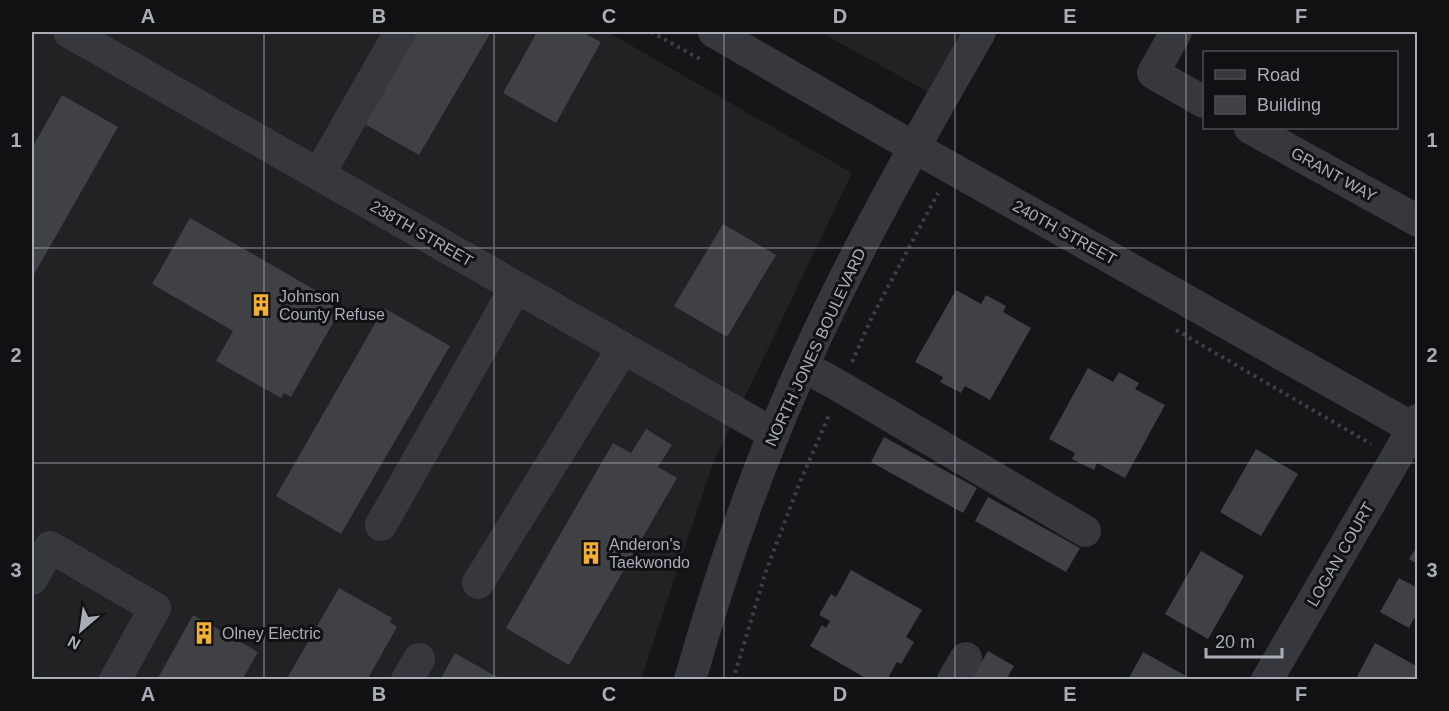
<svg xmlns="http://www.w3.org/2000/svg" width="1449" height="711" font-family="Arial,sans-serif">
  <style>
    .built { fill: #222225 }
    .building { fill: #404145 }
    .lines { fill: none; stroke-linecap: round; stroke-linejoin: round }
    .path { stroke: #3d3f44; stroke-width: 4; stroke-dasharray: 3 4.5; stroke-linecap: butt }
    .minor { stroke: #37383d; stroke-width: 32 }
    .grid { fill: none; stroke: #a8adb8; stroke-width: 1.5; stroke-opacity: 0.55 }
    .labels { text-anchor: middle; stroke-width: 6; stroke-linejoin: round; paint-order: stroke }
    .street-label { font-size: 16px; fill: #a8adb8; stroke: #111113 }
    .poi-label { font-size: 16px; fill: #a8adb8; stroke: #111113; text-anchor: start }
    .neatline { fill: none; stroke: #a8adb8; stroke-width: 2 }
    .grid-label { font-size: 20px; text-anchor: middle; font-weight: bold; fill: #a8adb8 }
  </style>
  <rect width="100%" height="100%" fill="#161618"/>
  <!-- built -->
  <path class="built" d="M32,32H608L852,173L712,466L641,679H32Z
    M820,32H991L950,104Z"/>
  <!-- building -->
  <path class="building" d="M414,32H491L419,155L361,122Z
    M537,32H582L601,42L556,123L503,93Z
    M62,95L118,127L32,278V148Z
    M190,218L336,302L332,308L339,312L291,397L284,393L281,398L216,361L233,331L152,284Z
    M723,224L776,255L727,337L674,306Z
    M956,290L981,304L986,295L1006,306L1003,312L1031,328L990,400L965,386L961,393L940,382L943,377L915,362Z
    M384,308L450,346L341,534L276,496Z
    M1088,368L1113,382L1119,372L1139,383L1135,389L1165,405L1125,478L1097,463L1094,470L1072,459L1075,453L1049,439Z
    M646,429L672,445L658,467L677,478L569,665L506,628L613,443L631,453Z
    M884,437L977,488L963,513L871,462Z
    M1256,449L1298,474L1261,536L1220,512Z
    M988,497L1080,548L1066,572L975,521Z
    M1418,545V564L1409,559Z
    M1201,551L1244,576L1208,639L1165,614Z
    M851,570L922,610L906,637L914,642L901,664L897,662L887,680H869L810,646L822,625L826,628L830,621L819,615L831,594L836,597Z
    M1399,578L1418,588V620L1414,618L1409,628L1380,612Z
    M339,588L392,618L390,622L397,627L367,680H286Z
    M193,615L258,652L242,680H157Z
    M1375,643L1418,667V680H1355Z
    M988,651L1014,666L1006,680H971Z
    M1143,652L1186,676L1184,680H1128Z
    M455,653L502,680H440Z"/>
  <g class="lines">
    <!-- path -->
    <path class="path" d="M651,32L700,59
      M1176,330L1371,444
      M852,362L872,317L938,193
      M733,680L766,571L800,482L830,413"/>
    <!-- minor -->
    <path class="minor" d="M69,32L774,434
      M714,32L889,133L1418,431
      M1176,32L1153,73L1204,102
      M1250,128L1418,221
      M319,174L400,32
      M803,366L841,387L1085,531
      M381,525L516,287
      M32,579L50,547L155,608L115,680
      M478,583L623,348
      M407,680L419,659
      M690,680C723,564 765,444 817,335C866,231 923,131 980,32
      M953,680L966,658
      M1267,680L1418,420"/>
  </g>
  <!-- grid -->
  <path class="grid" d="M264,32V680M494,32V680M724,32V680M955,32V680M1186,32V680M32,248H1418M32,463H1418"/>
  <!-- icons -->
  <defs>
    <g id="building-bare" transform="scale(1.8)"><path d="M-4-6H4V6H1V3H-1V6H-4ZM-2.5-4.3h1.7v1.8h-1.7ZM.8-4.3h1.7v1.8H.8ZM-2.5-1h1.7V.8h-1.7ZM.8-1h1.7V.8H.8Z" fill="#f2b134" stroke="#111113" stroke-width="2.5" paint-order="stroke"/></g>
  </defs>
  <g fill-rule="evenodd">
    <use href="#building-bare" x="261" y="305"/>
    <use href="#building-bare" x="591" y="553"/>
    <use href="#building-bare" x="204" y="633"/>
  </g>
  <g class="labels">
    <!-- street labels -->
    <g class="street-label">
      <text transform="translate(1334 174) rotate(29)" y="6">GRANT WAY</text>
      <text transform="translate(1065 232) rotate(29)" y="6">240TH STREET</text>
      <text transform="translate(422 233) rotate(30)" y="6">238TH STREET</text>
      <text transform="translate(815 347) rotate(-65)" y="6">NORTH JONES BOULEVARD</text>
      <text transform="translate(1340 554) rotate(-60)" y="6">LOGAN COURT</text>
    </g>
    <!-- poi labels -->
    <g class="poi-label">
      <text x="279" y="302">Johnson<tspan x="279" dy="18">County Refuse</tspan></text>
      <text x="609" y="550">Anderon's<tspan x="609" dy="18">Taekwondo</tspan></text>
      <text x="222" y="639">Olney Electric</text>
    </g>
  </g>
  <!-- border -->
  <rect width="1449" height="711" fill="none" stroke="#111113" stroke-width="66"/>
  <!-- legend -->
  <rect x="1203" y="51" width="195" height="78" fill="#111113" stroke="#4d4f55" stroke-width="1.5"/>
  <rect x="1215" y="70" width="30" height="9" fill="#37383d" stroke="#4d4f55" stroke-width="1.5"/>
  <text x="1257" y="81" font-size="18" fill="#a8adb8">Road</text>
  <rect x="1215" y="96" width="30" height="18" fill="#404145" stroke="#4d4f55" stroke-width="1.5"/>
  <text x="1257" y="111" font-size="18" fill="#a8adb8">Building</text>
  <!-- north arrow -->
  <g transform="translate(81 630) rotate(209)" stroke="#111113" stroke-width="4.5" paint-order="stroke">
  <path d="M0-4.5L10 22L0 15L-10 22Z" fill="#a8adb8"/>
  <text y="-9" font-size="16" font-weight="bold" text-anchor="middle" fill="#a8adb8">N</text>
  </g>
  <!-- scale -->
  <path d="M1206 648v9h76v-9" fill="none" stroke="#a8adb8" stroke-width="3"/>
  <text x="1215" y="648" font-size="18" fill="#a8adb8" stroke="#111113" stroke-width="4.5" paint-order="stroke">20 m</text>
  <rect x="33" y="33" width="1383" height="645" class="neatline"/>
  <g class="grid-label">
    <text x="148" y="23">A</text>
    <text x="379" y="23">B</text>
    <text x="609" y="23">C</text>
    <text x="840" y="23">D</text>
    <text x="1070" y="23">E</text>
    <text x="1301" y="23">F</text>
    <text x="16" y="147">1</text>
    <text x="1432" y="147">1</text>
    <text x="16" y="362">2</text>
    <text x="1432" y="362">2</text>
    <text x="16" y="577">3</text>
    <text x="1432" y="577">3</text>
    <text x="148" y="701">A</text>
    <text x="379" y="701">B</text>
    <text x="609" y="701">C</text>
    <text x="840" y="701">D</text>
    <text x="1070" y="701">E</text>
    <text x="1301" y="701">F</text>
  </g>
</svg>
